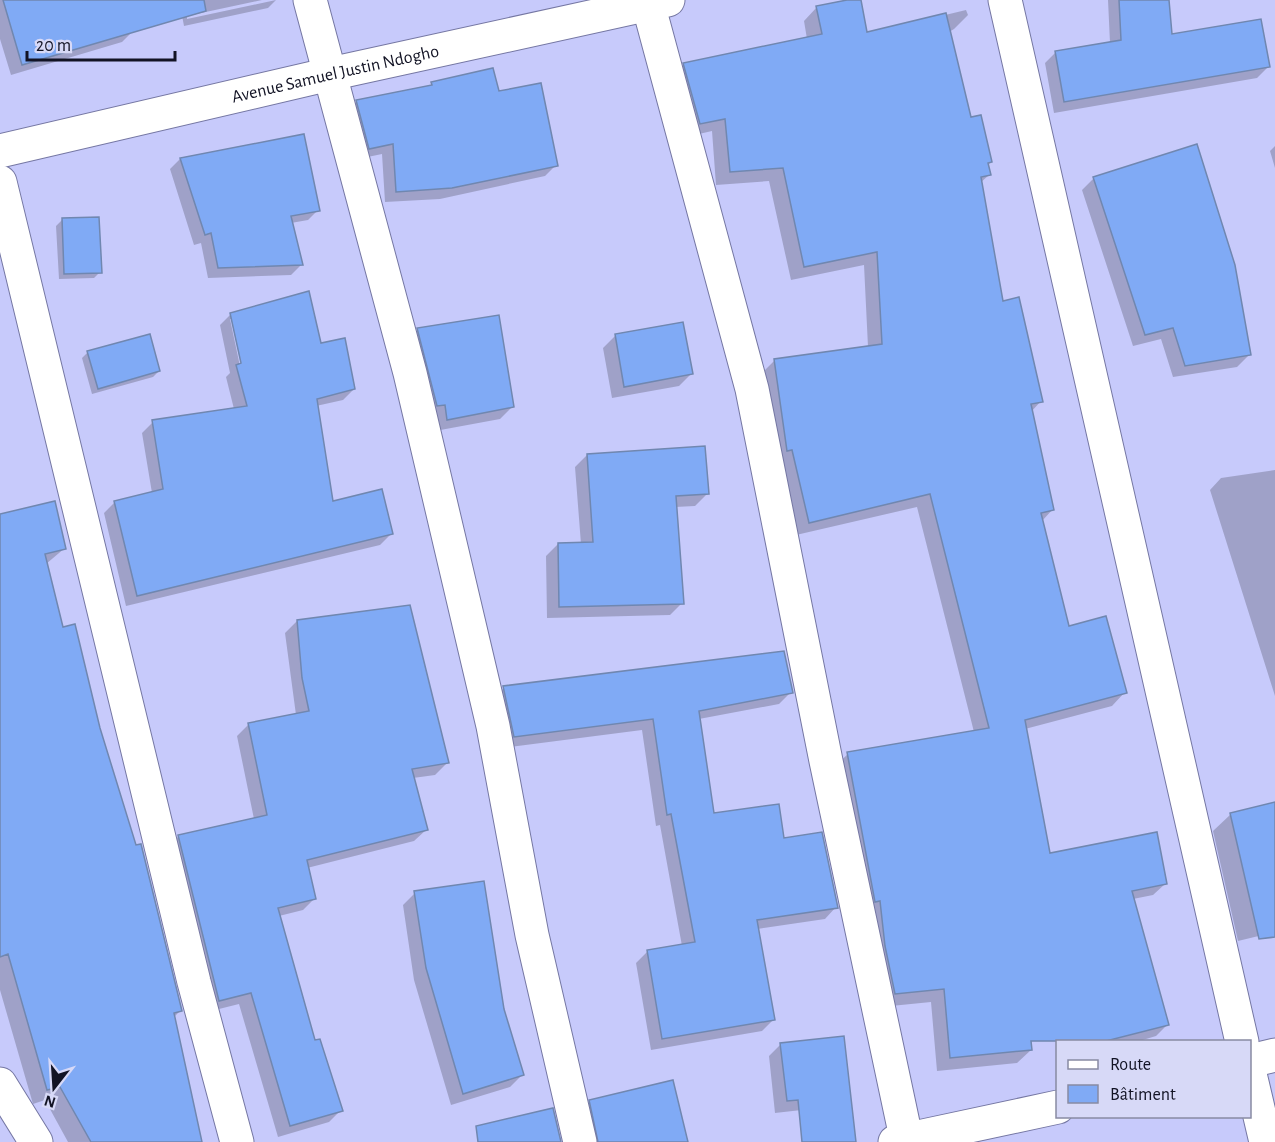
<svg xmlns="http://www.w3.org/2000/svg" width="1275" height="1142" font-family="'Alegreya Sans',sans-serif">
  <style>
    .shadow { fill: #0003; fill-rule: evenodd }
    .building { fill: #80aaf5; stroke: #7087b0; stroke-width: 1.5 }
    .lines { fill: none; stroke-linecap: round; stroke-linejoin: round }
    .minor-casing { stroke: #7577a3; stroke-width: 35 }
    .tertiary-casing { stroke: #7577a3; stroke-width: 35 }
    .minor { stroke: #fff; stroke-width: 33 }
    .tertiary { stroke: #fff; stroke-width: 33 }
    .labels { text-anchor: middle; stroke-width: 4.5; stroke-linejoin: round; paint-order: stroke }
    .street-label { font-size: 18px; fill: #121324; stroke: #d7d9f7 }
  </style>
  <rect width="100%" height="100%" fill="#c7cafb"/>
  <!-- shadow -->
  <path class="shadow" d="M0,0H126L133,31L122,42L11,75L0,39Z
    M179,0H262L187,16V19L276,0L268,8L184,26Z
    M860,0L866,34L966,10L968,15L954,29L865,84L970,119L991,162L987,166L989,175L980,183L1002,303L1041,401L1031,412L1053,509L1042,521L1068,627L1125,692L1112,706L1025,729L1031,1050L1017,1063L937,1071L931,1002L881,1007L834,767L848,754L974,732L917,507L796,535L761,374L775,360L868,347L864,265L791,280L769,181L716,185L712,131L686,137L671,78L684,64L807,39L804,21L817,7Z
    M1108,0H1167L1171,36L1268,67L1257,78L1054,113L1045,63L1056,52L1110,43Z
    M432,84L498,93L556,165L545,176L440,199L385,202L382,154L358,159L346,112L357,101L429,87Z
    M1275,146V168L1270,151Z
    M180,159L318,210L308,220L291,223L301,265L291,275L208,278L201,243L194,245L170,169Z
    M1094,178L1249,355L1237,367L1173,377L1161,339L1133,346L1082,190Z
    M62,220L100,272L94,278L59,279L56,226Z
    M231,314L320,345L354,389L343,400L316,406L332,503L391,534L380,545L126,606L104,513L115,502L152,493L142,433L153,422L234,409L226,377L230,373L220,325ZM230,319H233L244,370L241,371Z
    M682,323L691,374L679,386L612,398L603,348L615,336Z
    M418,330L512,407L500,419L435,431L406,342Z
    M88,352L159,371L153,377L92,394L82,358Z
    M587,455L707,494L695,506L675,507L682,603L670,615L547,618L546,556L558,544H581L575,467Z
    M1275,470V696L1210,490L1221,478Z
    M0,515L65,548L46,564L61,628L98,728L181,1010L174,1017L200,1142H68L45,1100L33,1104L0,990Z
    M297,621L447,763L435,775L413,778L426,830L414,841L307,868L314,899L303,910L279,916L314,1042L341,1110L329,1122L278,1137L239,1004L207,1012L167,848L178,837L254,819L237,736L249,724L296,715L285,633Z
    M504,688L791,692L779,704L699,719L713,814L783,839L836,907L825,919L757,929L774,1019L762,1031L651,1050L636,963L647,952L682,946L660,825L656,826L642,730L503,748L492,699Z
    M1275,804V932L1238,941L1213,831L1231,814Z
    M1038,866L1165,884L1153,895L1133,899L1167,1025L1156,1036L1136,1042H1086Z
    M415,893L503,1010L522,1075L510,1087L451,1105L414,980L403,905Z
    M781,1044L837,1106L775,1113L769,1056Z
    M590,1101L687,1142H583L578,1113Z"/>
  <!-- building -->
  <path class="building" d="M3,0H204L206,11L22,65Z
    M847,0H861L867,32L946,13L971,117L981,115L992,162L988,163L991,175L981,177L1003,301L1019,297L1043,402L1031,404L1054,510L1041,513L1069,626L1106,616L1127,693L1025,720L1050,853L1157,832L1167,884L1132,891L1169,1025L1106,1041H1031L1032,1050L950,1058L944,989L895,994L885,946L880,901L875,902L847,752L989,728L930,494L809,523L792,450L787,451L774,359L882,344L877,252L804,267L783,168L730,172L725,119L700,124L683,63L822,34L816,6Z
    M1119,0H1169L1172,34L1261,19L1270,67L1064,102L1055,51L1121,40Z
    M493,68L499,91L541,83L558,166L452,188L396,192L393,144L369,149L356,100L432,85L431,82Z
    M304,134L320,211L291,216L303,265L218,268L211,233L205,235L180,158Z
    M1197,144L1235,265L1251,355L1185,366L1173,328L1145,335L1093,177Z
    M99,217L102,273L64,274L62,218Z
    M309,291L321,343L345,338L355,389L317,399L333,501L382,489L393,534L137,596L114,501L163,489L152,420L247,406L236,365L241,363L230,313Z
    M499,315L514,407L447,420L445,405L437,406L417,328Z
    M683,322L693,374L624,387L615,334Z
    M150,334L160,371L98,389L87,351Z
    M705,446L709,494L676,496L684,604L559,607L558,543L593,542L587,454Z
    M55,501L66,549L45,554L63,627L75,624L100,728L136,845L141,844L182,1011L174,1013L202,1142H91L60,1087L47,1090L8,954L0,957V514Z
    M410,605L449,763L412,769L428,830L307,860L316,899L278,908L315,1040L320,1039L343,1111L290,1126L251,993L219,1001L178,835L267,815L248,723L309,711L302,678L297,620Z
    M784,651L793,693L699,711L714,813L779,804L784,838L822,832L838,908L757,920L775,1020L662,1039L647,950L695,942L671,814L667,815L653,719L514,737L503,686Z
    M1275,802V937L1259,939L1230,813Z
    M484,881L504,1009L524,1075L463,1094L426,968L414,891Z
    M844,1036L856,1142H802L798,1100L787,1101L780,1043Z
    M673,1080L688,1142H598L589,1100Z
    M553,1108L561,1142H478L476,1126Z"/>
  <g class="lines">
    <!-- minor casing -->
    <g class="minor-casing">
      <g id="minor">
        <path d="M310,0L410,373L493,726L532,935L580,1142"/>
        <path d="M647,0L752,389L826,761L907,1142"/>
        <path d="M1005,0L1242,1042"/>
        <path id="s1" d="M0,151L330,74L668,0"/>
        <path d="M0,182L194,982L237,1142"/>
        <path d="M1250,1061L1275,1055"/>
        <path d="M1250,1074L1266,1142"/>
        <path d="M895,1142L1058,1107"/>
      </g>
    </g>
    <!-- tertiary casing -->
    <g class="tertiary-casing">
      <path id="tertiary" d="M0,1084L36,1142"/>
    </g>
    <!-- minor -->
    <use href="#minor" class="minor"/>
    <!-- tertiary -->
    <use href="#tertiary" class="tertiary"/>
  </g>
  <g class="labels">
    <!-- street labels -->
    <g class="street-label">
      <text dy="6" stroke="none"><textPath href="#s1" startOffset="344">Avenue Samuel Justin Ndogho</textPath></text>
    </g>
  </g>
  <!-- legend -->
  <rect x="1056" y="1040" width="195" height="78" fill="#d7d9f7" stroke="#888aa3" stroke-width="1.5"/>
  <rect x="1068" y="1060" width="30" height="9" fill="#ffffff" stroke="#888aa3" stroke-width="1.5"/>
  <text x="1110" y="1070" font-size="18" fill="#121324">Route</text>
  <rect x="1068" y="1085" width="30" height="18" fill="#80aaf5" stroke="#888aa3" stroke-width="1.5"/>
  <text x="1110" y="1100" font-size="18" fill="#121324">Bâtiment</text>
  <!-- north arrow -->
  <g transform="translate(54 1088) rotate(197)" stroke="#d7d9f7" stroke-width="4.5" paint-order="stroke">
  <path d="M0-4.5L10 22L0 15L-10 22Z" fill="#121324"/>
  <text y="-9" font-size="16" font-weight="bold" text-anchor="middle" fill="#121324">N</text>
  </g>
  <!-- scale -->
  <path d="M27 51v9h148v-9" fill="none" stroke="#121324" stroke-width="3"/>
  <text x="36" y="51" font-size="18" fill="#121324" stroke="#d7d9f7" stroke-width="4.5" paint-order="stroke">20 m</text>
</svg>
